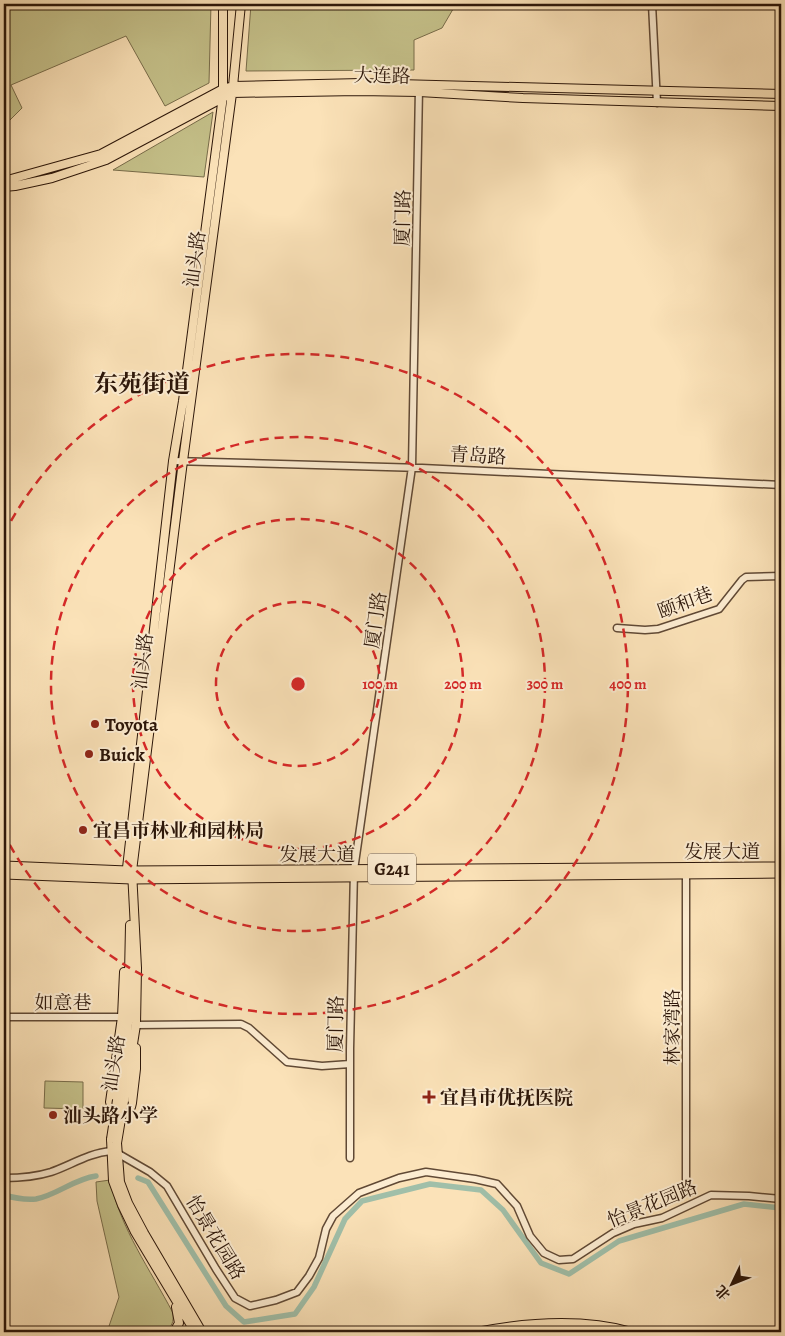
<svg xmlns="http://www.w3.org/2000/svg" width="785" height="1336" font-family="Alegreya,'Noto Serif SC',serif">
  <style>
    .green { fill: #c5c18a; stroke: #786c4a }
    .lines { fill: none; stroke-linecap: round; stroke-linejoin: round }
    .canal { stroke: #a0bfa9; stroke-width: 5.5 }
    .minor-casing { stroke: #604935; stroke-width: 9 }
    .major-casing { stroke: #2c1609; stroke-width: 10 }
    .highway-casing { stroke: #2c1609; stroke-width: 11 }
    .minor { stroke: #fcecd1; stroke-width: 6 }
    .major { stroke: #fbe2b8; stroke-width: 8 }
    .highway { stroke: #fbe2b8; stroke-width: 9 }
    .major-bridge-casing { stroke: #2c1609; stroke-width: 10; stroke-linecap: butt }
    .major-bridge { stroke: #fbe2b8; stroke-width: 8 }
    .ring { fill: none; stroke: #d62828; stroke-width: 2.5; stroke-dasharray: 9 6 }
    .poi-dot { fill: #8f2418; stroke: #fcecd1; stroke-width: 2 }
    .labels { text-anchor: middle; stroke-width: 4; stroke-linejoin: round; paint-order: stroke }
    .shield { fill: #fcecd1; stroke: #6a5645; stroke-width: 1 }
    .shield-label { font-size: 18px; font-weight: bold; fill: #2c1609 }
    .street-label { font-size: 19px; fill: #2c1609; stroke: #fcecd1 }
    .poi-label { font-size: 19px; font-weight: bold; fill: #2c1609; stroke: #fcecd1; text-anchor: start }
    .district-label { font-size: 24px; font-weight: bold; fill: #2c1609; stroke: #fcecd1 }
    .centre { fill: #d62828; stroke: #fcecd1; stroke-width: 2.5 }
    .ring-label { font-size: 15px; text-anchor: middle; font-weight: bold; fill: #d62828; stroke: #fcecd1; stroke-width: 4; stroke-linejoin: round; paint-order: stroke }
  </style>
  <rect width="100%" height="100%" fill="#fbe2b8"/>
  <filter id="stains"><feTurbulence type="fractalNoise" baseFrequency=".004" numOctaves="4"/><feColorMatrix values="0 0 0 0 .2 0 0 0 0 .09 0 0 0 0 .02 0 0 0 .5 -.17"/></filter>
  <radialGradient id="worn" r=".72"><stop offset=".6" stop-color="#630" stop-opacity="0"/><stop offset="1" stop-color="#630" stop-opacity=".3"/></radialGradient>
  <!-- green -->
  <path class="green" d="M4,4H211L209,83L165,106L126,36L11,85L22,108L10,120L4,123Z
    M251,4H456L442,28L414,40V70L246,71Z
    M213,112L204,177L113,170Z
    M45,1081L83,1082V1109L44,1108Z
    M110,1180C121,1230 150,1269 173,1313C174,1322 172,1326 165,1332H107L119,1297L97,1201L96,1182Z"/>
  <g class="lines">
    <!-- canal -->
    <path class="canal" d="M138,1178L148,1182L226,1306L244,1322L295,1314L314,1287L345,1219L362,1201L430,1184L481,1190L503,1210L541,1263L569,1274L619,1241L744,1204L781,1208
      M4,1195C14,1198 25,1200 36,1199C57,1195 74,1179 96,1176"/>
    <!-- minor casing -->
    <g class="minor-casing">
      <path id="minor" d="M652,4L657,103
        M173,461L422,468L781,485
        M617,628L645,630L658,629L719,609L742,580L746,577L781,576
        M686,870V1186
        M4,1017H122
        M136,1025L241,1024L249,1028L287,1062L322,1066L350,1064
        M117,1153L150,1172L167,1186L216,1269L235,1298L250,1306L276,1300L297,1292L309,1276L319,1258L326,1229L333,1216L359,1193L399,1178L426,1172L475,1179L497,1184L517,1206L530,1236L544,1253L559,1260L573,1259L613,1233L634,1224L662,1218L711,1195L749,1196L781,1199
        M350,1158V1049L354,870L412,467L419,88
        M4,1178C20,1178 35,1177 51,1172C71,1165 89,1153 111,1151"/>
    </g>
    <!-- major casing -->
    <g class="major-casing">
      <path id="major" d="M4,180L11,179L101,154L223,89L233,86L361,83L781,94
        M4,187L15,186L52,178L106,160L232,93L359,91L419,92L523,98L781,106
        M127,868L173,461L183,401L223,96V4
        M117,1100L128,1024L130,925
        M124,1101L136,1025L137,968L132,871L183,461L233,86L241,4
        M112,1107L110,1102L122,1017L124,972
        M128,1109L131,1107L132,1103L136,1069V1048
        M111,1139L113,1181L122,1205L135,1232L195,1332
        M117,1143L120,1182L128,1203L144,1233L202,1332
        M174,1332L179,1323L176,1307
        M477,1332C528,1322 582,1318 632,1332"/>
    </g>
    <!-- highway casing -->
    <g class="highway-casing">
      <path id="highway" d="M4,866L127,871L781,867
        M4,874L132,879L781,873
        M540,1332L551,1331L574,1332"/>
    </g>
    <!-- minor -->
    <use href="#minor" class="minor"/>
    <!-- major -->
    <use href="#major" class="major"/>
    <!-- highway -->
    <use href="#highway" class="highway"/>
    <!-- major-bridge casing -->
    <g class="major-bridge-casing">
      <path id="major-bridge" d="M111,1139L117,1100
        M117,1143L124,1101"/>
    </g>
    <!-- major-bridge -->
    <use href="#major-bridge" class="major-bridge"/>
  </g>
  <!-- distance rings -->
  <g class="ring">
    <circle cx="298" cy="684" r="82"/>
    <circle cx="298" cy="684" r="165"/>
    <circle cx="298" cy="684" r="247"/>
    <path d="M4 534A330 330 0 1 1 4 834"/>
  </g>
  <!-- markers -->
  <g class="poi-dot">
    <circle cx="95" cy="724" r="5"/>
    <circle cx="89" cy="754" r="5"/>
    <circle cx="83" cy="830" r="5"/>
    <path d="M426.5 1089.5h5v5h5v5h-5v5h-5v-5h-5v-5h5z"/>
    <circle cx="53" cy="1115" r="5"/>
  </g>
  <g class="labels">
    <!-- shield labels -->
    <rect class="shield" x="368" y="853.5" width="48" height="31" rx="4"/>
    <g class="shield-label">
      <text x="392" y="875">G241</text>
    </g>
    <!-- street labels -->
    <g class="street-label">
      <text transform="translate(382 75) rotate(1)" y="7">大连路</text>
      <text transform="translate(402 218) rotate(-89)" y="7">厦门路</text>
      <text transform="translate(194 259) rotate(-82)" y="7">汕头路</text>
      <text transform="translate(478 455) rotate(3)" y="7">青岛路</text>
      <text transform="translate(685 602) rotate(-20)" y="7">颐和巷</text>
      <text transform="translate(375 620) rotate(-82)" y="7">厦门路</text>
      <text transform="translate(142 661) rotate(-83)" y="7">汕头路</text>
      <text x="722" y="858">发展大道</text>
      <text x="317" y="861">发展大道</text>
      <text x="63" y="1009">如意巷</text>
      <text transform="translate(335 1024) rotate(-89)" y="7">厦门路</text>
      <text transform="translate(672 1027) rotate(-90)" y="7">林家湾路</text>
      <text transform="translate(113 1063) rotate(-81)" y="7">汕头路</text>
      <text transform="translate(652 1203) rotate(-22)" y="7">怡景花园路</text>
      <text transform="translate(216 1237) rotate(59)" y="7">怡景花园路</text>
    </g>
    <!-- poi labels -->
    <g class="poi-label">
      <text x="105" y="731">Toyota</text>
      <text x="99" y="761">Buick</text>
      <text x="93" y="837">宜昌市林业和园林局</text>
      <text x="440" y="1104">宜昌市优抚医院</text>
      <text x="63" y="1122">汕头路小学</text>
    </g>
    <!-- district labels -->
    <g class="district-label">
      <text x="142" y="392">东苑街道</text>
    </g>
  </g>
  <circle cx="298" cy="684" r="8" class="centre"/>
  <g class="ring-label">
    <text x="380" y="689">100 m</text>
    <text x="463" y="689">200 m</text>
    <text x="545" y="689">300 m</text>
    <text x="628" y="689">400 m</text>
  </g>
  <!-- margin -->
  <rect width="785" height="1336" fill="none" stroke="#fbe2b8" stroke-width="20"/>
  <rect x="5" y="5" width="775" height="1326" fill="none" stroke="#2c1609" stroke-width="2.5"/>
  <rect x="10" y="10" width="765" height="1316" fill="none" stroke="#2c1609"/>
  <!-- north arrow -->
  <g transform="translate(732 1284) rotate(227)" stroke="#fcecd1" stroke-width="4" paint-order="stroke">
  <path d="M0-4L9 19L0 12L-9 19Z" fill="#2c1609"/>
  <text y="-8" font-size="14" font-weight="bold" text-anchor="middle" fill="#2c1609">北</text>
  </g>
  <rect width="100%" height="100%" filter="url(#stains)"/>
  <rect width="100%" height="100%" fill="url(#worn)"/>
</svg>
